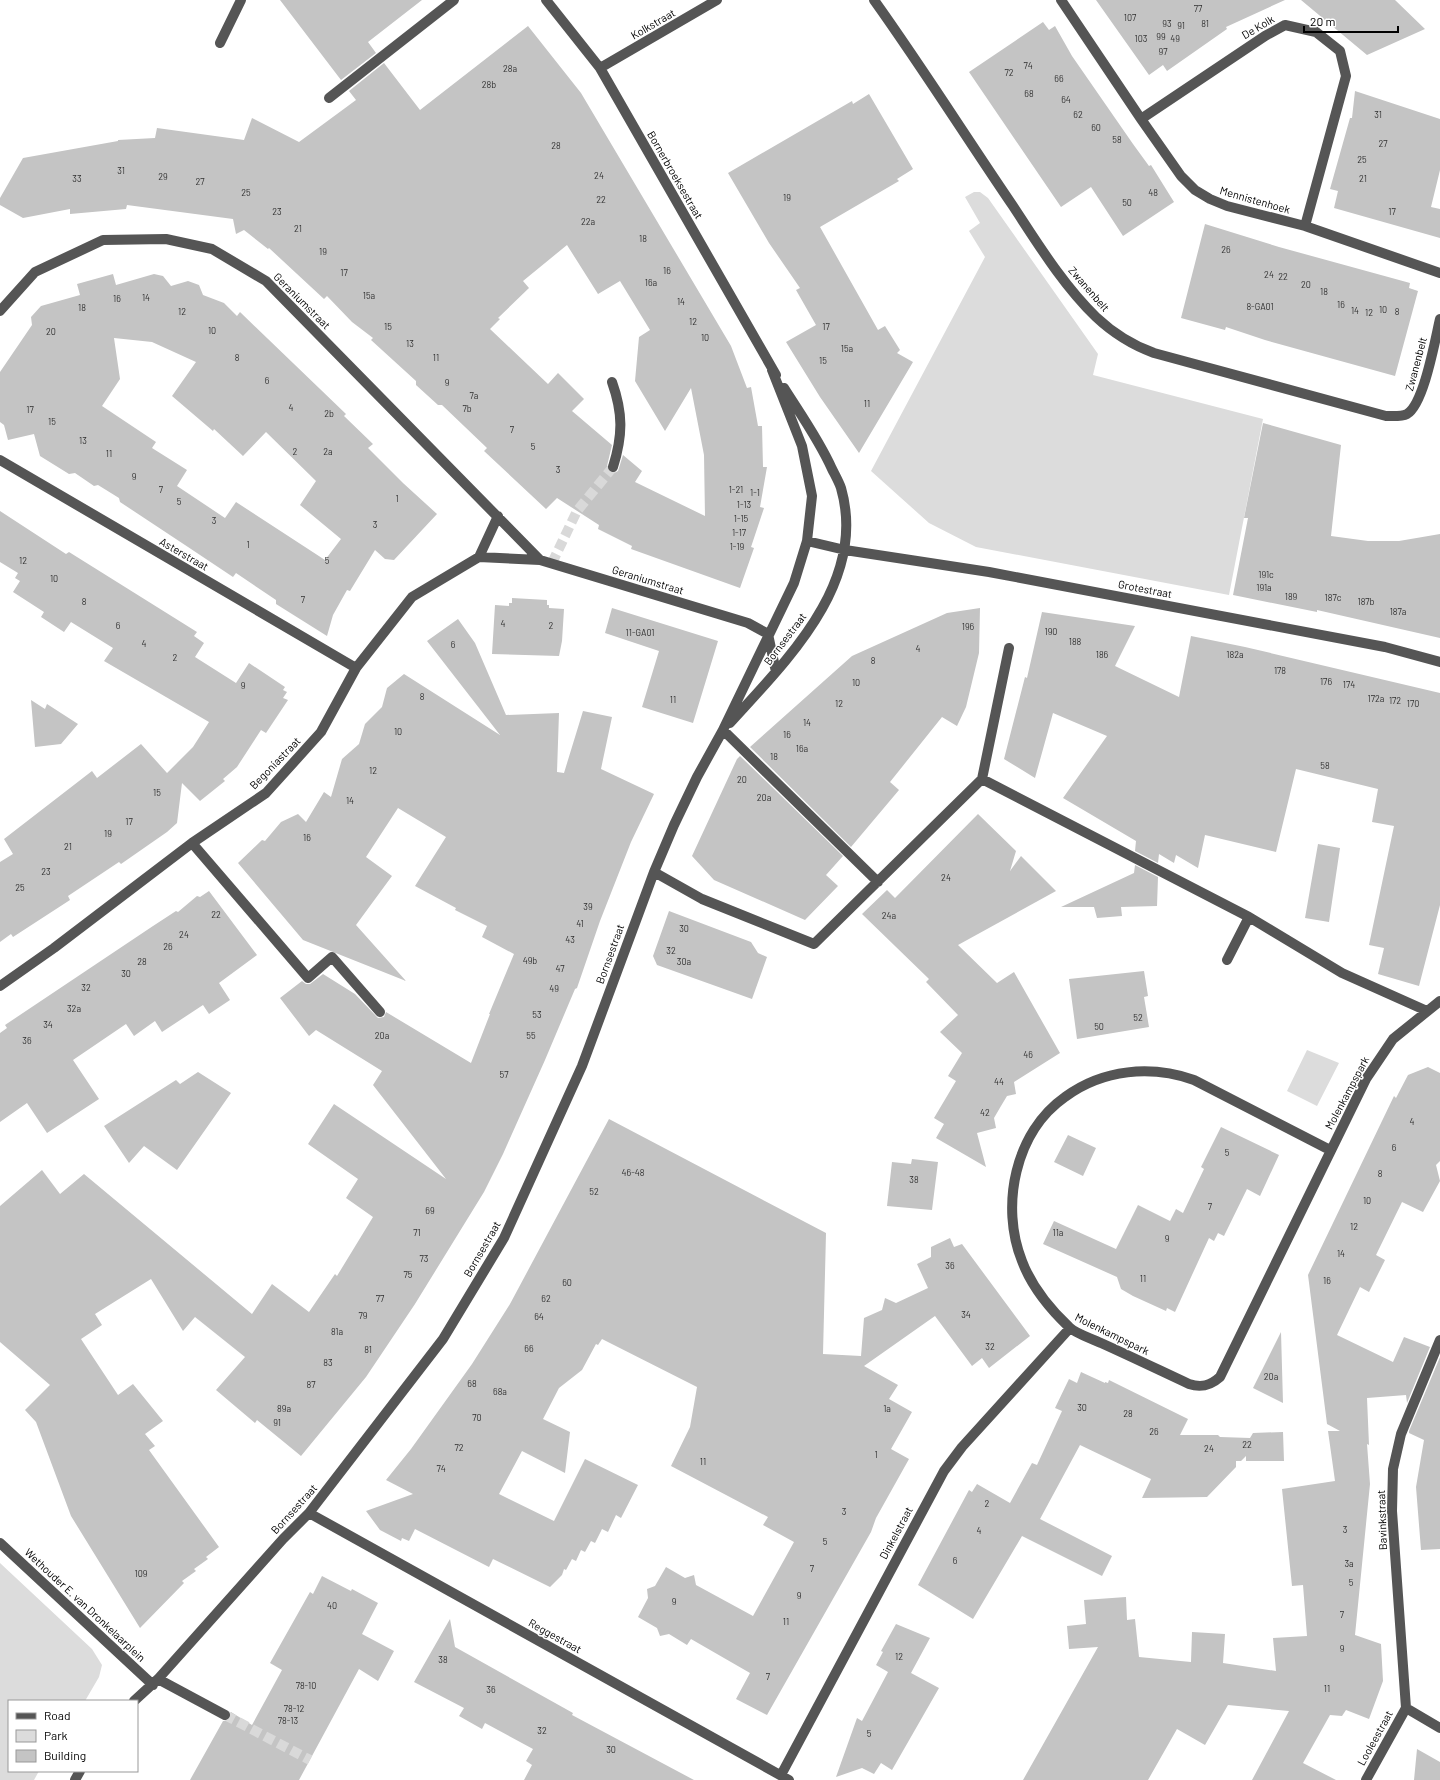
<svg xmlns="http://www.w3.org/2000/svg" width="1440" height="1780" font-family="Barlow,sans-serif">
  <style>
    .green { fill: #dcdcdc }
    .building { fill: #c4c4c4; fill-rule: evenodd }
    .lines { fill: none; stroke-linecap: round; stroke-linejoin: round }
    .minor-tunnel { stroke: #d9d9d9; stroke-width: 10; stroke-dasharray: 10 5; stroke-linecap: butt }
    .minor { stroke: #555; stroke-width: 10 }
    .labels { text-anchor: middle; stroke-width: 3; stroke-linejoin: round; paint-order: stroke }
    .number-label { font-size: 9px; fill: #313131 }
    .street-label { font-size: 11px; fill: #000; stroke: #fff }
  </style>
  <rect width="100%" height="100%" fill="#fff"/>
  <!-- green -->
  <path class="green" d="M974,192H980L988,198L1098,354L1093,375L1263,419L1229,595L976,547L929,523L871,471L985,257L969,231L980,223L965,197Z
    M1307,1050L1339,1063L1317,1106L1287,1091Z
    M0,1563L92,1649L102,1665L99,1677L85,1701H9V1771H39L34,1780H0Z"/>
  <!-- building -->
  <path class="building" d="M280,0H422L368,42L376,53L341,80Z
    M1096,0H1285L1226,27L1227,29L1167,71L1163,65L1149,75Z
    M1301,0H1395L1425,29L1367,55Z
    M1043,22L1049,30L1055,26L1072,56L1133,144L1149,166L1151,165L1174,202L1123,236L1091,187L1061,207L969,72Z
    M528,26L581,93L731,346L747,388L751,387L758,426H762L763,467H767L760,507L764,508L751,547L754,548L740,588L631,549L632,546L598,529L599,525L557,498L546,509L484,451L487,448L442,405H438L416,385V381L371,340L373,338L352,322L327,296L324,299L269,248L268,249L244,230L236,234L233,219L127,205L126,209L70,214V209L23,218L0,205V198L23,158L118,141V140L155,138L157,128L244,140L252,118L299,142L356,100L349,91L384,63L420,110ZM567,245L598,294L620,281L650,330L639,337L635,381L665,431L691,388L704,455L705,516L635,482L642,471L623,455L618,471L614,473L609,472L607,466L612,445L572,411L584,399L558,373L548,384L490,329L500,319L498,318L529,288L523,281Z
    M1355,91L1440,119V170L1431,207L1440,209V238L1334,208L1338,191L1330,189L1350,118H1352Z
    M869,94L913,169L897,179L899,181L820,227L878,330L885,326L900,350L897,353L913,362L859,453L820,397L786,342L816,325L796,290L800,288L769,243L728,173L852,101L853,104Z
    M1205,224L1279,247L1410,283L1409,288L1418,291L1395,376L1265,340L1226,327L1225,330L1181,318Z
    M113,274L116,285L154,274L163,276L171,286L188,281L199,285L203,295L224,303L237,316L240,312L346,414L344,416L373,444L368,448L403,483L437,514L394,560L385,559L375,550L350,591L347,590L333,615L327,636L276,604V600L236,573L233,577L185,545L120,502L119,498L98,485L94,486L75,473L69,474L40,456L34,434L8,440L4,425L0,422V372L32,325L31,317L41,306L80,295L77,284ZM114,338L152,342L196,362L172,396L213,431L214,429L243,456L266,432L316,481L300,505L341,539L325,560L236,502L225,518L177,486L187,470L152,448L156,442L102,406L120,379Z
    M1263,423L1341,445L1331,536L1368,541H1399L1440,534V638L1317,610V612L1233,595L1248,518H1244Z
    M0,511L66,554L69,552L197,632L194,636L204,643L195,657L236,683L249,663L285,687L283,690L287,692L283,698L288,700L266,733L261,730L237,767L223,779L225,781L200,801L182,783L177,823L167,832L121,864L119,862L68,896L70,900L13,937L11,934L0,942V862L13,854L4,839L92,771L97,778L141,744L167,773L193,747L209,722L104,661L113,648L71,622L64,632L41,617L44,612L13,592L20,581L15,578L18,573L0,562Z
    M512,598L547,600V605H549V608L564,609L562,641L559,656L492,654L495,605L509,606V603H512Z
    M612,608L718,641L693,723L642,707L659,651L605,633Z
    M980,608L979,653L966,707L957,726L942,717L890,782L899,790L851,847L750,747L852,656L947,613Z
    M1042,612L1135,626L1115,666L1179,697L1191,636L1245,647L1440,693V905L1419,986L1378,974L1384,948L1369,945L1394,826L1372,822L1378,789L1296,769L1276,852L1205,835L1198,868L1176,855L1174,863L1159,854L1158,863L1135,851L1136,841L1063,798L1107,736L1053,713L1035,778L1004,759L1025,677L1027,678Z
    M458,619L475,643L506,715L559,713L557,772L564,773L583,711L612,717L601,769L654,794L631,842L600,921L577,988L575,989L545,1060L503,1154L484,1192L415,1304L366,1377L301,1456L257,1420L255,1423L216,1390L245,1357L195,1317L183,1331L151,1279L95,1314L102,1325L81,1339L118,1395L133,1384L163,1421L145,1434L155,1446L149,1450L219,1547L206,1557L208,1559L194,1569L196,1571L182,1581L184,1583L140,1628L71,1516L36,1422L25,1410L50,1385L0,1342V1206L42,1170L60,1194L84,1174L252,1314L272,1284L309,1312L335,1274L337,1276L373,1217L346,1198L358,1179L308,1144L334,1104L446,1179L373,1085L382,1071L316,1030L309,1036L280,998L302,981L306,984H310L323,974L355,994L378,1018L384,1017L386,1012L471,1063L490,1014H489L514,954L482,937L487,926L455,910L456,908L415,886L446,837L398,808L366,857L392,876L356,925L406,981L303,940L238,863L262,840L265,841L281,822L298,814L306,822L324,792L331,797L342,759L359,744L365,724L382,707L387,688L404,674L500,735L427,641Z
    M31,700L45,709L47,704L78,724L61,744L35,747Z
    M740,756L843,856L826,875L838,886L805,920L714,880L692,856L737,759Z
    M978,814L1016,851L1010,871L1021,856L1056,891L958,945L997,983L1014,972L1060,1053L1014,1082L1016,1094L1007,1096L1001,1106L994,1118L996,1128L977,1133L986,1167L936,1138L944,1124L934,1118L956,1081L948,1076L962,1053L940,1032L958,1015L926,982L929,979L862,914L887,890L895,898Z
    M1318,844L1340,848L1329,922L1305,918Z
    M1135,865L1158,877L1157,906L1121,907L1122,916L1097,918L1094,907H1061L1134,873Z
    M209,891L257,955L219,983L230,1000L209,1014L203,1005L162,1032L155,1021L134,1036L126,1024L73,1060L99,1099L47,1133L27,1103L0,1122V1033L7,1028L5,1025L153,926L176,911L178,912L197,896L200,897Z
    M669,911L751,942L758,953L767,957L752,999L657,965L653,956Z
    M1144,971L1148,996L1144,997L1149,1027L1077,1039L1069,979Z
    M1428,1067L1440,1073V1161L1436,1165L1440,1181L1423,1212L1402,1202L1376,1255L1385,1260L1369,1292L1360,1287L1337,1335L1393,1362L1404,1337L1430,1347L1407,1403L1406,1395L1367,1398L1369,1445L1367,1444L1370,1484L1355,1635L1381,1644L1383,1681L1369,1719L1346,1710L1342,1716L1330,1715L1303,1763L1336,1780H1252L1289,1711L1228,1705L1205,1745L1177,1729L1148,1780H1023L1098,1647L1069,1649L1067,1626L1086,1624L1084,1600L1126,1597L1127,1620L1135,1619L1139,1657L1191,1662L1192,1632L1225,1634L1223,1663L1276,1671L1273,1638L1307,1636L1303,1585L1292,1586L1282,1489L1335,1481L1328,1431H1340L1327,1424L1308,1275L1394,1096L1396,1098L1408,1075Z
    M198,1072L231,1093L177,1170L144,1146L129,1163L104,1126L176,1080L180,1084Z
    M609,1119L826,1233L823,1354L861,1356L864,1318L882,1310L885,1298L896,1303L928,1288L917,1264L931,1257V1247L950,1238L954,1247L962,1244L1030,1336L989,1368L982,1358L972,1366L935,1316L864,1366L898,1385L889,1399L912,1412L891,1449L909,1459L876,1518L871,1532L767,1715L736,1699L750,1673L691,1639L687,1645L669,1634L660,1636L657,1628L638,1617L648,1598L647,1589L655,1586L666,1567L685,1578L694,1575L696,1585L753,1616L794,1542L763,1525L768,1517L671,1466L690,1427L697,1387L602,1339L598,1345L596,1344L582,1370L559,1388L543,1419L570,1432L565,1473L522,1451L499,1494L554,1521L585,1459L638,1485L621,1518L616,1515L608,1532L602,1529L595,1543L591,1541L585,1552L581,1550L576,1561L572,1559L566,1570L564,1569L562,1575L550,1587L493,1559L489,1567L415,1529L409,1541L402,1538L401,1541L380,1530L366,1511L413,1494L386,1480L411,1449L472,1364L510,1304Z
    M1221,1127L1279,1155L1260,1196L1247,1189L1224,1236L1218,1233L1214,1241L1209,1238L1175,1312L1167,1308L1166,1311L1133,1296L1121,1289L1117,1277L1043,1244L1054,1221L1116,1249L1138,1205L1170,1221L1176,1209L1183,1213L1204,1169L1201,1167Z
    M1068,1135L1096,1148L1083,1176L1054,1162Z
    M912,1159L938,1162L932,1210L887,1206L892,1162L911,1164Z
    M1281,1332L1283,1403L1253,1388Z
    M1440,1357V1549L1421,1550L1416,1487L1424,1440L1409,1433V1431Z
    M1081,1372L1105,1383V1382L1108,1383L1109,1380L1188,1419L1180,1435H1218L1220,1437L1250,1438L1253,1433L1283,1432L1284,1461H1246V1456L1241,1461H1236V1467L1207,1497L1142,1498L1151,1479L1080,1445L1040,1519L1112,1556L1102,1576L1022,1536L973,1619L918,1585L969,1490L972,1492L977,1484L1010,1503L1032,1463L1037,1465L1062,1411L1055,1408L1069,1379L1077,1383Z
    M322,1576L351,1591L352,1589L378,1603L362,1634L394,1651L378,1681L359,1669L299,1780H190L223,1721H228L230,1718L231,1712L252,1725L282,1670L270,1663L310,1592L313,1594Z
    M450,1619L455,1647L573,1713L572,1715L694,1780H524L532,1765L526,1761L533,1749L485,1723L482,1729L459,1716L464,1708L414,1682Z
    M896,1624L930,1638L911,1673L939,1688L892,1770L881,1763L874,1774L862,1768L836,1777L857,1718L862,1721L888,1672L876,1665L883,1652L881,1651Z
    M1417,1749L1440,1762V1780H1414Z"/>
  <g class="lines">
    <!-- minor-tunnel -->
    <path class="minor-tunnel" d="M552,563L577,511L613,467
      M225,1715L310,1760"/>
    <!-- minor -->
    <path class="minor" d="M546,0L600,68L776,375
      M874,0C922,67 966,137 1013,206C1038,244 1063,285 1096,317C1113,333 1132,345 1154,353L1386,416C1392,416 1401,417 1407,414C1424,404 1435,340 1440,319
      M1061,0L1141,119L1181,176L1195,190L1210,199L1227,206L1305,226L1440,273
      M220,43L241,0
      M600,68L717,0
      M329,98L454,0
      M1141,119L1265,36L1285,25L1316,32L1340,51L1346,76L1305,226
      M0,311L35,272L103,240L166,239L212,249L266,281L540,560L748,623L768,634L776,672
      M612,382C623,413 623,435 613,467
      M0,460L356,668
      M807,541L845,550L989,572L1385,647L1440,662
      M479,557L498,516
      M730,723C787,660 868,582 841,488C839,482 835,475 832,469C819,440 801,415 784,388
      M723,730L878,882
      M982,779L1009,648
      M192,843L308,978L332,957L380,1012
      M654,872L702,899L814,944L982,779L1249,917L1342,973L1427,1011
      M1227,960L1249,917
      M0,986L54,948L192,843L266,793L321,732L356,668L412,597L479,557L540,560
      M1330,1150L1194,1080C1151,1065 1103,1069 1065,1097C1015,1132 1000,1206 1022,1261C1031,1285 1050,1309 1069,1327C1076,1334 1091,1338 1101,1343C1130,1356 1159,1370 1189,1384C1201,1388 1210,1386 1220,1377L1366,1079L1393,1039L1440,1001
      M309,1513L789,1780
      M0,1543L153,1685
      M158,1679L225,1715
      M134,1701L158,1679L283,1539L309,1513L443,1339L504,1238L582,1066L654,872L674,825L697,777L723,730L794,583L807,541L812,496L802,446L772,370
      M1406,1708L1392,1511L1393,1469L1401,1434L1440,1340
      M1406,1708L1440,1728
      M781,1775L944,1471L962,1447L1070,1328
      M75,1780L80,1771
      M1366,1780L1406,1708"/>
  </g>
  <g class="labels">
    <!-- number labels -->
    <g class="number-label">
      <text x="1198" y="12">77</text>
      <text x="1130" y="21">107</text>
      <text x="1167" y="27">93</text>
      <text x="1205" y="27">81</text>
      <text x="1181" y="29">91</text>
      <text x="1161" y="40">99</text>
      <text x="1141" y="42">103</text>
      <text x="1175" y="42">49</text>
      <text x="1163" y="55">97</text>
      <text x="1028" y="69">74</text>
      <text x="510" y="72">28a</text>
      <text x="1009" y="76">72</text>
      <text x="1059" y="82">66</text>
      <text x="489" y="88">28b</text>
      <text x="1029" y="97">68</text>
      <text x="1066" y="103">64</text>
      <text x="1078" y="118">62</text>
      <text x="1378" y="118">31</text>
      <text x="1096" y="131">60</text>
      <text x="1117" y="143">58</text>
      <text x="1383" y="147">27</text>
      <text x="556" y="149">28</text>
      <text x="1362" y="163">25</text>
      <text x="121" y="174">31</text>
      <text x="599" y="179">24</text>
      <text x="163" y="180">29</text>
      <text x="77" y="182">33</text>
      <text x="1363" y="182">21</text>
      <text x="200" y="185">27</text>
      <text x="246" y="196">25</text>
      <text x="1153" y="196">48</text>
      <text x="787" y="201">19</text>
      <text x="601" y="203">22</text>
      <text x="1127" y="206">50</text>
      <text x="277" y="215">23</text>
      <text x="1392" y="215">17</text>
      <text x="588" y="225">22a</text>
      <text x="298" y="232">21</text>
      <text x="643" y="242">18</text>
      <text x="1226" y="253">26</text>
      <text x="323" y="255">19</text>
      <text x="667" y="274">16</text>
      <text x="344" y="276">17</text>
      <text x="1269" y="278">24</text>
      <text x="1283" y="280">22</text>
      <text x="651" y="286">16a</text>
      <text x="1306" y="288">20</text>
      <text x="1324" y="295">18</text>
      <text x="369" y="299">15a</text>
      <text x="146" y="301">14</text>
      <text x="117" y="302">16</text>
      <text x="681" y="305">14</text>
      <text x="1341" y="308">16</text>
      <text x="1260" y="310">8-GA01</text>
      <text x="82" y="311">18</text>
      <text x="1383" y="313">10</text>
      <text x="1355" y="314">14</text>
      <text x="182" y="315">12</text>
      <text x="1397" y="315">8</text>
      <text x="1369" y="316">12</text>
      <text x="693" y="325">12</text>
      <text x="388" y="330">15</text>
      <text x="826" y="330">17</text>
      <text x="212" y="334">10</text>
      <text x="51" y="335">20</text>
      <text x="705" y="341">10</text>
      <text x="410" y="347">13</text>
      <text x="847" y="352">15a</text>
      <text x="237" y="361">8</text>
      <text x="436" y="361">11</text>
      <text x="823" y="364">15</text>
      <text x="267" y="384">6</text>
      <text x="447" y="386">9</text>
      <text x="474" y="399">7a</text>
      <text x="867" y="407">11</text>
      <text x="291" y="411">4</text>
      <text x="467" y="412">7b</text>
      <text x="30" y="413">17</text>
      <text x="329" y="417">2b</text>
      <text x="52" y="425">15</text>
      <text x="512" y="433">7</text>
      <text x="83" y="444">13</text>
      <text x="533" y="450">5</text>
      <text x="295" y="455">2</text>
      <text x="328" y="455">2a</text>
      <text x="109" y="457">11</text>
      <text x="558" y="473">3</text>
      <text x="134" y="480">9</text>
      <text x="161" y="493">7</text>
      <text x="736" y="493">1-21</text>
      <text x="755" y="496">1-1</text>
      <text x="397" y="502">1</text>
      <text x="179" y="505">5</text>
      <text x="744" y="508">1-13</text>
      <text x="741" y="522">1-15</text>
      <text x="214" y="524">3</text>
      <text x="375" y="528">3</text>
      <text x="739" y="536">1-17</text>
      <text x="248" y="548">1</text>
      <text x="737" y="550">1-19</text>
      <text x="23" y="564">12</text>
      <text x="327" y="564">5</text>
      <text x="1266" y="578">191c</text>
      <text x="54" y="582">10</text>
      <text x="1264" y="591">191a</text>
      <text x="1291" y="600">189</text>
      <text x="1333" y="601">187c</text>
      <text x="303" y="603">7</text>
      <text x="84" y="605">8</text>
      <text x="1366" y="605">187b</text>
      <text x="1398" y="615">187a</text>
      <text x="503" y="627">4</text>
      <text x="118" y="629">6</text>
      <text x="551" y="629">2</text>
      <text x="968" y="630">196</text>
      <text x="1051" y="635">190</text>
      <text x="640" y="636">11-GA01</text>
      <text x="1075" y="645">188</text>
      <text x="144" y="647">4</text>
      <text x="453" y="648">6</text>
      <text x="918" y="652">4</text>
      <text x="1102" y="658">186</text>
      <text x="1235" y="658">182a</text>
      <text x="175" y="661">2</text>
      <text x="873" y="664">8</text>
      <text x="1280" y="674">178</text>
      <text x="1326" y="685">176</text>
      <text x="856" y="686">10</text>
      <text x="1349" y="688">174</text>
      <text x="243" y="689">9</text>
      <text x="422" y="700">8</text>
      <text x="1376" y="702">172a</text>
      <text x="673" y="703">11</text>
      <text x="1395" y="704">172</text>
      <text x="839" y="707">12</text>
      <text x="1413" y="707">170</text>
      <text x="807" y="726">14</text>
      <text x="398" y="735">10</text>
      <text x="787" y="738">16</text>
      <text x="802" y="752">16a</text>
      <text x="774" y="760">18</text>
      <text x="1325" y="769">58</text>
      <text x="373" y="774">12</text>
      <text x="742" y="783">20</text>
      <text x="157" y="796">15</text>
      <text x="764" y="801">20a</text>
      <text x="350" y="804">14</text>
      <text x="129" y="825">17</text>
      <text x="108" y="837">19</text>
      <text x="307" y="841">16</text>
      <text x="68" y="850">21</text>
      <text x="46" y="875">23</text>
      <text x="946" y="881">24</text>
      <text x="20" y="891">25</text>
      <text x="588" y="910">39</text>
      <text x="216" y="918">22</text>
      <text x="889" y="919">24a</text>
      <text x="580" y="927">41</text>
      <text x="684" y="932">30</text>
      <text x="184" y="938">24</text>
      <text x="570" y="943">43</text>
      <text x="168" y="950">26</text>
      <text x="671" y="954">32</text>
      <text x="530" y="964">49b</text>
      <text x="142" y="965">28</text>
      <text x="684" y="965">30a</text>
      <text x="560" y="972">47</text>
      <text x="126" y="977">30</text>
      <text x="86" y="991">32</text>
      <text x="554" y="992">49</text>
      <text x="74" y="1012">32a</text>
      <text x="537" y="1018">53</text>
      <text x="1138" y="1021">52</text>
      <text x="48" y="1028">34</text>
      <text x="1099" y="1030">50</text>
      <text x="382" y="1039">20a</text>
      <text x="531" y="1039">55</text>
      <text x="27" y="1044">36</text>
      <text x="1028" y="1058">46</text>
      <text x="504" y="1078">57</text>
      <text x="999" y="1085">44</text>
      <text x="985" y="1116">42</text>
      <text x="1412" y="1125">4</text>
      <text x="1394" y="1151">6</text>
      <text x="1227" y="1156">5</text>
      <text x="633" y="1176">46-48</text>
      <text x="1380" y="1177">8</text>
      <text x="914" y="1183">38</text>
      <text x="594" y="1195">52</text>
      <text x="1367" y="1204">10</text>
      <text x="1210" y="1210">7</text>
      <text x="430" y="1214">69</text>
      <text x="1354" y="1230">12</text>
      <text x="417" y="1236">71</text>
      <text x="1058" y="1236">11a</text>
      <text x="1167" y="1242">9</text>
      <text x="1341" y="1257">14</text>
      <text x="424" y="1262">73</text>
      <text x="950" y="1269">36</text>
      <text x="408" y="1278">75</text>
      <text x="1143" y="1282">11</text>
      <text x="1327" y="1284">16</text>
      <text x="567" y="1286">60</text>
      <text x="380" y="1302">77</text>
      <text x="546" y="1302">62</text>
      <text x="966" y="1318">34</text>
      <text x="363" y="1319">79</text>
      <text x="539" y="1320">64</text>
      <text x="337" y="1335">81a</text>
      <text x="990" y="1350">32</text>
      <text x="529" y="1352">66</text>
      <text x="368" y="1353">81</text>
      <text x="328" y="1366">83</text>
      <text x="1271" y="1380">20a</text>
      <text x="472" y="1387">68</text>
      <text x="311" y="1388">87</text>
      <text x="500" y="1395">68a</text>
      <text x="1082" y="1411">30</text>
      <text x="284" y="1412">89a</text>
      <text x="887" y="1412">1a</text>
      <text x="1128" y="1417">28</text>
      <text x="477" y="1421">70</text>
      <text x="277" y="1426">91</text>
      <text x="1154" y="1435">26</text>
      <text x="1247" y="1448">22</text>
      <text x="459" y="1451">72</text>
      <text x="1209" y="1452">24</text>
      <text x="876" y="1458">1</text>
      <text x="703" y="1465">11</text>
      <text x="441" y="1472">74</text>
      <text x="987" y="1507">2</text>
      <text x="844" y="1515">3</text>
      <text x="1345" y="1533">3</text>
      <text x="979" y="1534">4</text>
      <text x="825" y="1545">5</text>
      <text x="955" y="1564">6</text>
      <text x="1349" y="1567">3a</text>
      <text x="812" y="1572">7</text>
      <text x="141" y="1577">109</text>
      <text x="1351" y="1586">5</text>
      <text x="799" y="1599">9</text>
      <text x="674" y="1605">9</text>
      <text x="332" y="1609">40</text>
      <text x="1342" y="1618">7</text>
      <text x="786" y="1625">11</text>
      <text x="1342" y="1652">9</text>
      <text x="899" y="1660">12</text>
      <text x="443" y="1663">38</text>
      <text x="768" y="1680">7</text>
      <text x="306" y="1689">78-10</text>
      <text x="1327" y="1692">11</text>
      <text x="491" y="1693">36</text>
      <text x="294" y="1712">78-12</text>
      <text x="288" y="1724">78-13</text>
      <text x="542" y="1734">32</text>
      <text x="869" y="1737">5</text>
      <text x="611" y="1753">30</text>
    </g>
    <!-- street labels -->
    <g class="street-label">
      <text transform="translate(653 24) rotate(-30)" y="4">Kolkstraat</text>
      <text transform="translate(1258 27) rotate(-31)" y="4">De Kolk</text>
      <text transform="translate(675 175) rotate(60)" y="4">Bornerbroeksestraat</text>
      <text transform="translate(1255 200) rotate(16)" y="4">Mennistenhoek</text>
      <text transform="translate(1089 289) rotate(49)" y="4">Zwanenbelt</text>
      <text transform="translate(302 301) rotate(45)" y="4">Geraniumstraat</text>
      <text transform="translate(1416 364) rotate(-75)" y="4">Zwanenbelt</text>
      <text transform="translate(184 554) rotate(30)" y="4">Asterstraat</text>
      <text transform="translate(648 580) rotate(17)" y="4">Geraniumstraat</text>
      <text transform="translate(1145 589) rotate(11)" y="4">Grotestraat</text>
      <text transform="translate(785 639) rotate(-53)" y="4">Bornsestraat</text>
      <text transform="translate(275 763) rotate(-46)" y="4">Begoniastraat</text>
      <text transform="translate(610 954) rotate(-70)" y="4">Bornsestraat</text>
      <text transform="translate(1347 1093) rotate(-62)" y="4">Molenkampspark</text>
      <text transform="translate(482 1249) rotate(-60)" y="4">Bornsestraat</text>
      <text transform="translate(1112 1334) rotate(26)" y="4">Molenkampspark</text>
      <text transform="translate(294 1509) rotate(-48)" y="4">Bornsestraat</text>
      <text transform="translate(1382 1520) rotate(-92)" y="4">Bavinkstraat</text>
      <text transform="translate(896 1533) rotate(-62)" y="4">Dinkelstraat</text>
      <text transform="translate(85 1605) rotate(43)" y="4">Wethouder E. van Dronkelaarplein</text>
      <text transform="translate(555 1636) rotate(29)" y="4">Reggestraat</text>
      <text transform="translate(1375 1738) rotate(-61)" y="4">Looleestraat</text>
    </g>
  </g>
  <!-- legend -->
  <rect x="8" y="1700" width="130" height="72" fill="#ffffff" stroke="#999999"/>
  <rect x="16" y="1713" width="20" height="6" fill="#555555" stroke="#999999"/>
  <text x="44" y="1720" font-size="12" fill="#000000">Road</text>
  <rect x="16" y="1730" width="20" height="12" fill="#dcdcdc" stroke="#999999"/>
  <text x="44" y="1740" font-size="12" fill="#000000">Park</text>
  <rect x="16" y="1750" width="20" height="12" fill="#c4c4c4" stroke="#999999"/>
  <text x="44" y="1760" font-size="12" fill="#000000">Building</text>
  <!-- scale -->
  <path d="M1304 26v6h94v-6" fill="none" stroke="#000000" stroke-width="2"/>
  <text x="1310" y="26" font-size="12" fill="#000000" stroke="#ffffff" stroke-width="3" paint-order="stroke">20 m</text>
</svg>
